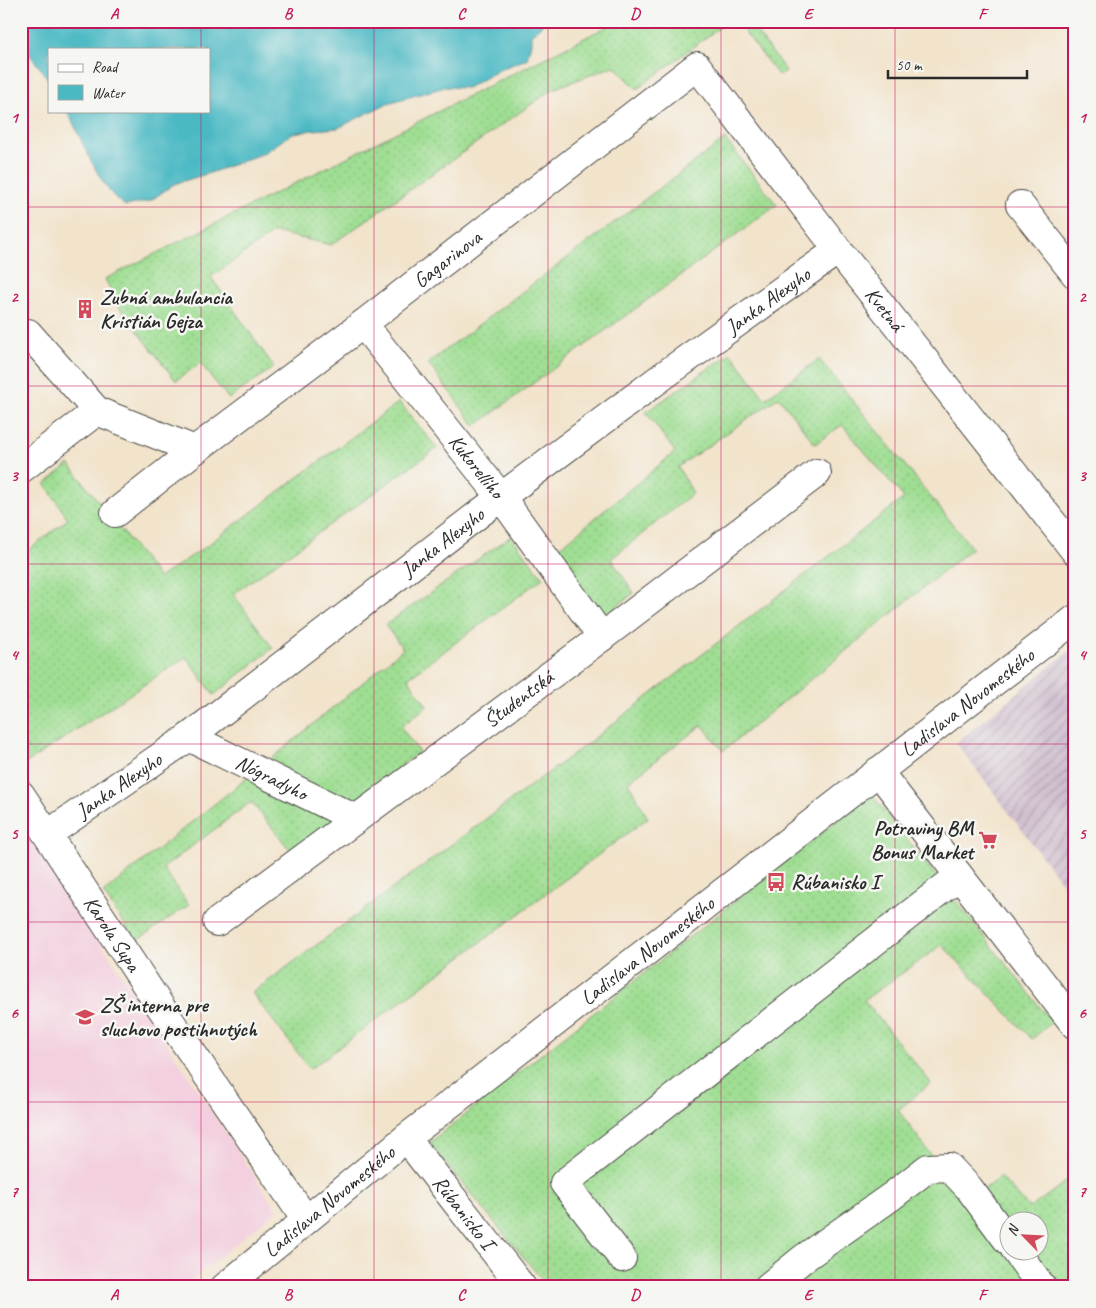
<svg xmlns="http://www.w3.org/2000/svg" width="1096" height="1308" font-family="Caveat,sans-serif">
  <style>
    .built { fill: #f3cfdf }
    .industrial { fill: url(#industrial-furrows) }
    .grass { fill: url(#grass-dots); stroke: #65845f; fill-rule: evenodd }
    .water { fill: #4bb9c4; stroke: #3b7278 }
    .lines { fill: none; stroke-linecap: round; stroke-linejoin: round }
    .minor-casing { stroke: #494743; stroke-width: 30 }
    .minor { stroke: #fff; stroke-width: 28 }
    .grid { fill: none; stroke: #c2185b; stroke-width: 1; stroke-opacity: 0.55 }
    .labels { text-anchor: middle; stroke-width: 5; stroke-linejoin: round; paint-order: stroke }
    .street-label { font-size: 21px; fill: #2b2b2b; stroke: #f6f6f2 }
    .poi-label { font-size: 21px; font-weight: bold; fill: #2b2b2b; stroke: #f6f6f2; text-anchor: start }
    .neatline { fill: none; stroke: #c2185b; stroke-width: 2 }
    .grid-label { font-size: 16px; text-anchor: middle; font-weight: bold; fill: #c2185b }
  </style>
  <defs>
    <pattern id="industrial-furrows" width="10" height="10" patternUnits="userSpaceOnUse" patternTransform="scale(1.25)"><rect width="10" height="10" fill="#cfbdce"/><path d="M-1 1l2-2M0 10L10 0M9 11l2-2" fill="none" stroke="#a89aa7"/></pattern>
    <pattern id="grass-dots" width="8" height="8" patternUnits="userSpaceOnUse" patternTransform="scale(1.25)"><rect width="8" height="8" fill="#9fde93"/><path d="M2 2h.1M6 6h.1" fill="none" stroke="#89bf7f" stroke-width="1.8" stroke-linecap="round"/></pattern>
  </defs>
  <rect width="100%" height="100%" fill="#f6f6f2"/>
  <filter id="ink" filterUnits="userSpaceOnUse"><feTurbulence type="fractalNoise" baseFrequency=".02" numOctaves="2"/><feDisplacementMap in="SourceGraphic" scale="10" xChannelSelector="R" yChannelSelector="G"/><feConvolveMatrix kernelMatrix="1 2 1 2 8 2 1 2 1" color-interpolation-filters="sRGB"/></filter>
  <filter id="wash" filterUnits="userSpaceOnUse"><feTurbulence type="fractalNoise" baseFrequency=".0096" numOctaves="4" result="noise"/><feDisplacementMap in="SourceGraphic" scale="20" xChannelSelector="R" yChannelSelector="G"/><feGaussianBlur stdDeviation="1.12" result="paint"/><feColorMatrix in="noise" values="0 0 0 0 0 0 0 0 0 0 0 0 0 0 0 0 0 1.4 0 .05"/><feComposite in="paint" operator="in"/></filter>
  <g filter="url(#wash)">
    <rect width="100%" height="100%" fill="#f2e3cb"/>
    <!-- built -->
    <path class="built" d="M21,823L277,1210L183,1287H21Z"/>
    <!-- industrial -->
    <path class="industrial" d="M1075,646V900L956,743Z"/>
    <!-- grass -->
    <path class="grass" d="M618,21H728L637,89L614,66L553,89L331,245L274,232L211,277L274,367L229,399L200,363L176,381L120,308L105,279Z
      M736,21H748L786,71L779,76Z
      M725,139L777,205L475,426L428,363Z
      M731,353L765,399L819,359L972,548L723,751L702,725L628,782L648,818L310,1069L252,993L592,740L904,498L842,425L815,444L779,397L678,467L693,493L611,559L634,593L600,619L553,553L675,452L646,412Z
      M399,402L437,448L233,594L273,648L214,695L186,657L25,764L21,759V556L68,519L45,484L69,464L159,578L201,550Z
      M511,536L543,578L408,678L427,706L401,727L419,752L349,805L264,765L403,649L385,625Z
      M252,774L340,820L292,852L251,802L163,868L189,905L136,941L103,893Z
      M871,794L1052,1022L1032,1039L942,945L864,1000L931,1083L898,1110L966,1203L1000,1177L1030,1208L1075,1175V1287H548L429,1143ZM1008,1220H1038V1250H1008Z"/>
    <!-- water -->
    <path class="water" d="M21,21H546L531,35V43L527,59L503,68L467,88L445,87L388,103L338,128L313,130L293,133L264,153L213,172L174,184L150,201L126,206C100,192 82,138 67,111H209V49H49V80L21,43Z"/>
  </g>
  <g filter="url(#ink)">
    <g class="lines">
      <!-- minor casing -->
      <g class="minor-casing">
        <g id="minor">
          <path d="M1020,205L1075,274"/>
          <path id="s1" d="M363,324L501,497L602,637"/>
          <path id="s2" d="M28,333L97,411L195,450L363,324L697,66L838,250L1075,551"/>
          <path d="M21,469L97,411"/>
          <path d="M115,513L195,450"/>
          <path id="s3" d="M189,737L356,819"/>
          <path d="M878,771L1075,1025"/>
          <path id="s4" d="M21,795L160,1006L306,1220"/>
          <path id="s5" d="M48,834L189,737L501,497L663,376L838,250"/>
          <path id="s6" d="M217,922L602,637L817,473"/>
          <path id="s7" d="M406,1138L522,1287"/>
          <path d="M1015,1250L1042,1287"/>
          <path d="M622,1258L564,1183L959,876"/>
          <path id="s8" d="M225,1287L406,1138L1075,619"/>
          <path d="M768,1287L804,1258L892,1196L928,1168L949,1167L969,1188L1008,1241"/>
        </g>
      </g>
      <!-- minor -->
      <use href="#minor" class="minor"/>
    </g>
  </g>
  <!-- grid -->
  <path class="grid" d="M201,21V49M374,21V1287M548,21V1287M721,21V1287M895,21V1287M201,111V1287M21,207H1075M21,386H1075M21,564H1075M21,744H1075M21,922H1075M21,1102H1075"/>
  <!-- icons -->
  <defs>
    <g id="building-bare" transform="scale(1.5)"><path d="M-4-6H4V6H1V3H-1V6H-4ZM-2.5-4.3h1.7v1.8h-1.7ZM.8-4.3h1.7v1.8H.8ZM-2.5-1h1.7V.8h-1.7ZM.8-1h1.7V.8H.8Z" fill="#d1495b" stroke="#f6f6f2" stroke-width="2.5" paint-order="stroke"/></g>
    <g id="supermarket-bare" transform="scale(1.5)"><path d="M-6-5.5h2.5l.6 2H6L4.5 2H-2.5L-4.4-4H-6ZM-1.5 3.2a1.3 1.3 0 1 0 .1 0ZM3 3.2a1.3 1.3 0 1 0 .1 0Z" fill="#d1495b" stroke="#f6f6f2" stroke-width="2.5" paint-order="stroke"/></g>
    <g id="bus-bare" transform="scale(1.5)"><path d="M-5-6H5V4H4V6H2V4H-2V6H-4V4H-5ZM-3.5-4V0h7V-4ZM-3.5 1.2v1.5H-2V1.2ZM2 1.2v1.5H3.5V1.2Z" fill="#d1495b" stroke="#f6f6f2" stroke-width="2.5" paint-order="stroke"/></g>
    <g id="school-bare" transform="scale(1.5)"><path d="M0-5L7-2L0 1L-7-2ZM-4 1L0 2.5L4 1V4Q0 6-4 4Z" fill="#d1495b" stroke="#f6f6f2" stroke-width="2.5" paint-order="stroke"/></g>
  </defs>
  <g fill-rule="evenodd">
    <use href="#building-bare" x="85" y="309"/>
    <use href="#supermarket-bare" x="988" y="840"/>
    <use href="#bus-bare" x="776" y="882"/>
    <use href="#school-bare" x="85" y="1017"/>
  </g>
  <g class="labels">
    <!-- street labels -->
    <g class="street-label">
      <text dy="7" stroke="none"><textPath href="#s2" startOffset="526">Gagarinova</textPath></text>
      <text dy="7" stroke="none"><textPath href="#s5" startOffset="896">Janka Alexyho</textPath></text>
      <text dy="7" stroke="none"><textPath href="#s2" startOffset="1149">Kvetná</textPath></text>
      <text dy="7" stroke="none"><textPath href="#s1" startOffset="182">Kukorelliho</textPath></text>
      <text dy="7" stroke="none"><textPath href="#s5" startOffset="491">Janka Alexyho</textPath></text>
      <text dy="7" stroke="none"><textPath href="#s6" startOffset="375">Študentská</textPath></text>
      <text dy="7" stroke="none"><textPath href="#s8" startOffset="945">Ladislava Novomeského</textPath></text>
      <text dy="7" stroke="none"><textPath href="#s3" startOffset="92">Nógradyho</textPath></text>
      <text dy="7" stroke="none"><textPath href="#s5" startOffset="86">Janka Alexyho</textPath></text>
      <text dy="7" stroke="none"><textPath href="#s4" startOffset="166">Karola Supa</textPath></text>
      <text dy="7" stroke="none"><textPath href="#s8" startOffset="540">Ladislava Novomeského</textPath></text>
      <text dy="7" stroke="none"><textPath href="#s8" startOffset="135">Ladislava Novomeského</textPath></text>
      <text dy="7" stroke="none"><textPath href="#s7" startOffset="94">Rúbanisko I</textPath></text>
    </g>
    <!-- poi labels -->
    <g class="poi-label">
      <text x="100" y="304">Zubná ambulancia<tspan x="100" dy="24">Kristián Gejza</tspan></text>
      <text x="973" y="835" text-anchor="end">Potraviny BM<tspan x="973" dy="24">Bonus Market</tspan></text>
      <text x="791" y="889">Rúbanisko I</text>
      <text x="100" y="1012">ZŠ interna pre<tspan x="100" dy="24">sluchovo postihnutých</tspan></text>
    </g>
  </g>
  <!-- margin -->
  <rect width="1096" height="1308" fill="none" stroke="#f6f6f2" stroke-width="55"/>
  <!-- legend -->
  <rect x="48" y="48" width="162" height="65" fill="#f6f6f2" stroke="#a5a5a2"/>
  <rect x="58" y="64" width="25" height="8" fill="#ffffff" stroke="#a5a5a2"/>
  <text x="92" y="72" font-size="15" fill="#2b2b2b">Road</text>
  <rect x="58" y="85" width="25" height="15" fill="#4bb9c4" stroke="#a5a5a2"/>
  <text x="92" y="98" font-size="15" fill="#2b2b2b">Water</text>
  <!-- north arrow -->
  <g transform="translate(1024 1236) rotate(294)"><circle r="24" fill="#f6f6f2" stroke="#a5a5a2"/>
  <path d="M0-4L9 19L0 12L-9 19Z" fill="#d1495b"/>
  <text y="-8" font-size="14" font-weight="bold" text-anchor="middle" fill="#2b2b2b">N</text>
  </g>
  <!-- scale -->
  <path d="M888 70v8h139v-8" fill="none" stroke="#2b2b2b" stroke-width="2.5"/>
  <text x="896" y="70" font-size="15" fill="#2b2b2b" stroke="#f6f6f2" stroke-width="4" paint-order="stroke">50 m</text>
  <rect x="28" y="28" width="1040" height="1252" class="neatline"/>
  <g class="grid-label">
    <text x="114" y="19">A</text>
    <text x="288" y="19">B</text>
    <text x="461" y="19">C</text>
    <text x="635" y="19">D</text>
    <text x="808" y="19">E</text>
    <text x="982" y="19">F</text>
    <text x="14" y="123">1</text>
    <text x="1082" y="123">1</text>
    <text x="14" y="302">2</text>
    <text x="1082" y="302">2</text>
    <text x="14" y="481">3</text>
    <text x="1082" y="481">3</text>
    <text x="14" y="660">4</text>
    <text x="1082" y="660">4</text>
    <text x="14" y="839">5</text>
    <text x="1082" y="839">5</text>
    <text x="14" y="1018">6</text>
    <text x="1082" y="1018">6</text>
    <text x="14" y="1197">7</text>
    <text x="1082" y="1197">7</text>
    <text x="114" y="1300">A</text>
    <text x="288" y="1300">B</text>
    <text x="461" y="1300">C</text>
    <text x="635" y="1300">D</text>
    <text x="808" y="1300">E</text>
    <text x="982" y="1300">F</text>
  </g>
</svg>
